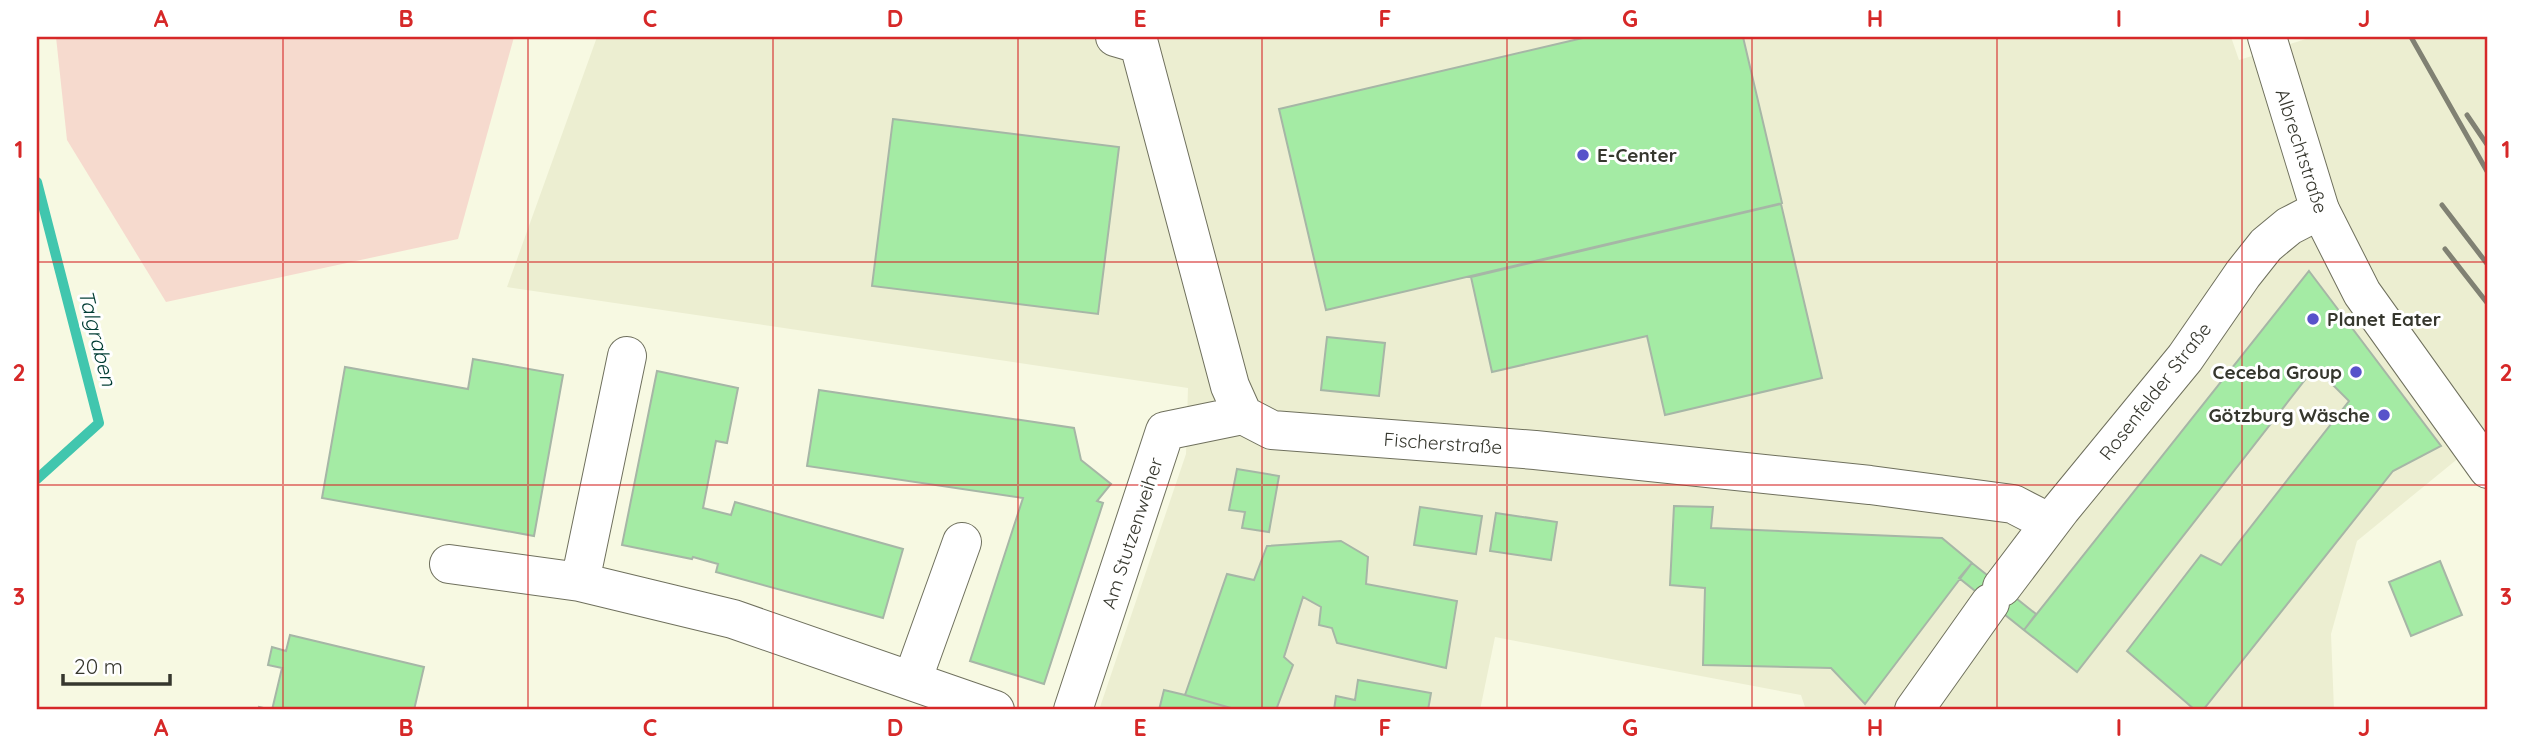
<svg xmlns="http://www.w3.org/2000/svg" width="2525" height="747" font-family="Quicksand,sans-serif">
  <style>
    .built { fill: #eceed1 }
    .green { fill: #f6dace }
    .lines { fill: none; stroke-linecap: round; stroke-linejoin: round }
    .stream { stroke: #41c6ae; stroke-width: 10 }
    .building { fill: #a4eba4; stroke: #a6b6a6; stroke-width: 2 }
    .minor-casing { stroke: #6f705d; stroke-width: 40 }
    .tertiary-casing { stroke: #6f705d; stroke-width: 40 }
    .minor { stroke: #fff; stroke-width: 38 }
    .tertiary { stroke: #fff; stroke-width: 38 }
    .rail { stroke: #808173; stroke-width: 5 }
    .grid { fill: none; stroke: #d62828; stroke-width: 2; stroke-opacity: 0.55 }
    .poi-dot { fill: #5852ca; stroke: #fff; stroke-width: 2.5 }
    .labels { text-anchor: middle; stroke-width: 6; stroke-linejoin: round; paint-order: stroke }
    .street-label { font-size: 19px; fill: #36372e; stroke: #fff }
    .poi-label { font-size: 19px; font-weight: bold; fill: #36372e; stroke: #fff; text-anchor: start }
    .water-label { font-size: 21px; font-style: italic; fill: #003c33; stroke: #fff }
    .neatline { fill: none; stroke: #d62828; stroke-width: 2.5 }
    .grid-label { font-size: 23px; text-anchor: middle; font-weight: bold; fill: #d62828 }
  </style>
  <rect width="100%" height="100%" fill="#f7f9e2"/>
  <!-- built -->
  <path class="built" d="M597,37H2231L2239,60L2306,39L2307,37H2488V434L2357,541L2331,634L2334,710H1806L1801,695L1495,637L1480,710H1099L1186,454L1188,388L507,287Z"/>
  <!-- green -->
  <path class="green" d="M56,37H514L458,239L166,302L67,140Z"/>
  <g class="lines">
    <!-- stream -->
    <path class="stream" d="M37,182L99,423L37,479"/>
  </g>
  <!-- building -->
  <path class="building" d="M1587,37H1743L1782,203L1326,310L1279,109Z
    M893,119L1119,147L1098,314L872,286Z
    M1781,204L1822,378L1665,415L1647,336L1492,372L1471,277Z
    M2309,271L2441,446L2393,471L2203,710H2195L2127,651L2201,555L2221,565L2349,401L2315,367L2077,672L2024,630Z
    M1327,337L1385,343L1379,396L1321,390Z
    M473,359L563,375L534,536L322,498L345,367L468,389Z
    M657,371L738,388L727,443L716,441L703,508L731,515L735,502L903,549L883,618L716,572L718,564L693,557L692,559L622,545Z
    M819,390L1074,428L1081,460L1111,484L1097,501L1103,503L1044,684L970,661L1023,498L807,466Z
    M1237,469L1279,476L1269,532L1242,528L1245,512L1229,510Z
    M1674,506L1713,507L1711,528L1942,538L1972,563L1865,704L1831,668L1703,665L1705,588L1670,585Z
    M1420,507L1482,516L1476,554L1414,545Z
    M1496,513L1557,522L1551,560L1490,551Z
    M1341,541L1368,557L1366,584L1457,601L1446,668L1337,643L1332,628L1319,625L1321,607L1303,597L1284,657L1293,665L1276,710H1238L1185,695L1227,574L1254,580L1267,546Z
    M2440,561L2462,615L2411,636L2389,582Z
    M1972,563L2036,614L2024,630L1959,578Z
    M290,635L424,667L414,710H258L259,707L272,710L282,668L268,665L272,647L286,651Z
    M1358,680L1431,693L1428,710H1334L1336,696L1355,700Z
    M1164,690L1185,695L1238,710H1159Z"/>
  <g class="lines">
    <!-- minor casing -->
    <g class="minor-casing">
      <path id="minor" d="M1115,37L1139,44L1230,386L1243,415L1272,430L1535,450L1870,485L2013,504L2050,523
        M449,564L580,582L733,619L995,710
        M580,582L627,356
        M2002,587L2061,509L2185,358L2243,274L2266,245L2289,226L2320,210
        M912,681L962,542
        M1073,710L1165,431L1243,415
        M1914,710L1990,603"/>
    </g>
    <!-- tertiary casing -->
    <g class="tertiary-casing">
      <path id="tertiary" d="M2267,37L2320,210L2362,293L2488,469"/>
    </g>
    <!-- minor -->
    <use href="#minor" class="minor"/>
    <!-- tertiary -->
    <use href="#tertiary" class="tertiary"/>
    <!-- rail -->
    <path class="rail" d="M2411,37L2488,173
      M2467,115L2488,146
      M2442,205L2488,265
      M2445,249L2488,304"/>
  </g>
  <!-- grid -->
  <path class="grid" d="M283,37V710M528,37V710M773,37V710M1018,37V710M1262,37V710M1507,37V710M1752,37V710M1997,37V710M2242,37V710M37,262H2488M37,485H2488"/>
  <!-- markers -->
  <g class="poi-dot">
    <circle cx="1583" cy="155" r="7"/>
    <circle cx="2313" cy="319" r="7"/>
    <circle cx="2356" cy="372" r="7"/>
    <circle cx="2384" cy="415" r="7"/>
  </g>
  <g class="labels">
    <!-- street labels -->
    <g class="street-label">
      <text transform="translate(2302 151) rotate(72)" y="7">Albrechtstraße</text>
      <text transform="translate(2155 391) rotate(-52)" y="7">Rosenfelder Straße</text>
      <text transform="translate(1443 443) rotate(4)" y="7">Fischerstraße</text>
      <text transform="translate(1132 533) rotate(-72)" y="7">Am Stutzenweiher</text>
    </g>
    <!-- poi labels -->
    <g class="poi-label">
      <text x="1597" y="162">E-Center</text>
      <text x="2327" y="326">Planet Eater</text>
      <text x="2342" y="379" text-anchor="end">Ceceba Group</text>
      <text x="2370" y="422" text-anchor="end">Götzburg Wäsche</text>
    </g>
    <!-- water labels -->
    <g class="water-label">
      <text transform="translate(97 338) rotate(76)" y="7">Talgraben</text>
    </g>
  </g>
  <!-- border -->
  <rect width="2525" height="747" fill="none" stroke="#ffffff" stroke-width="77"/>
  <!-- scale -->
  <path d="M63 674v10h107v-10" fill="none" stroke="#36372e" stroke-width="3.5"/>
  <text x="74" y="674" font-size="21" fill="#36372e" stroke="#ffffff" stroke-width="5" paint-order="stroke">20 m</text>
  <rect x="38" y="38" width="2448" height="670" class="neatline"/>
  <g class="grid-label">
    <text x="161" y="27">A</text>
    <text x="406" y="27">B</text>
    <text x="650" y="27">C</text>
    <text x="895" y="27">D</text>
    <text x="1140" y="27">E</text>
    <text x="1385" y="27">F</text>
    <text x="1630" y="27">G</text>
    <text x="1875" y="27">H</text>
    <text x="2119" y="27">I</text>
    <text x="2364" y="27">J</text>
    <text x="19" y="158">1</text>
    <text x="2506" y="158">1</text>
    <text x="19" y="381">2</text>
    <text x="2506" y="381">2</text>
    <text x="19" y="605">3</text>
    <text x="2506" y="605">3</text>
    <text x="161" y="736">A</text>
    <text x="406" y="736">B</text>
    <text x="650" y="736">C</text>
    <text x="895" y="736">D</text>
    <text x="1140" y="736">E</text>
    <text x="1385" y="736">F</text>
    <text x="1630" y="736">G</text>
    <text x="1875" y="736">H</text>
    <text x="2119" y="736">I</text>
    <text x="2364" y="736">J</text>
  </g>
</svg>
